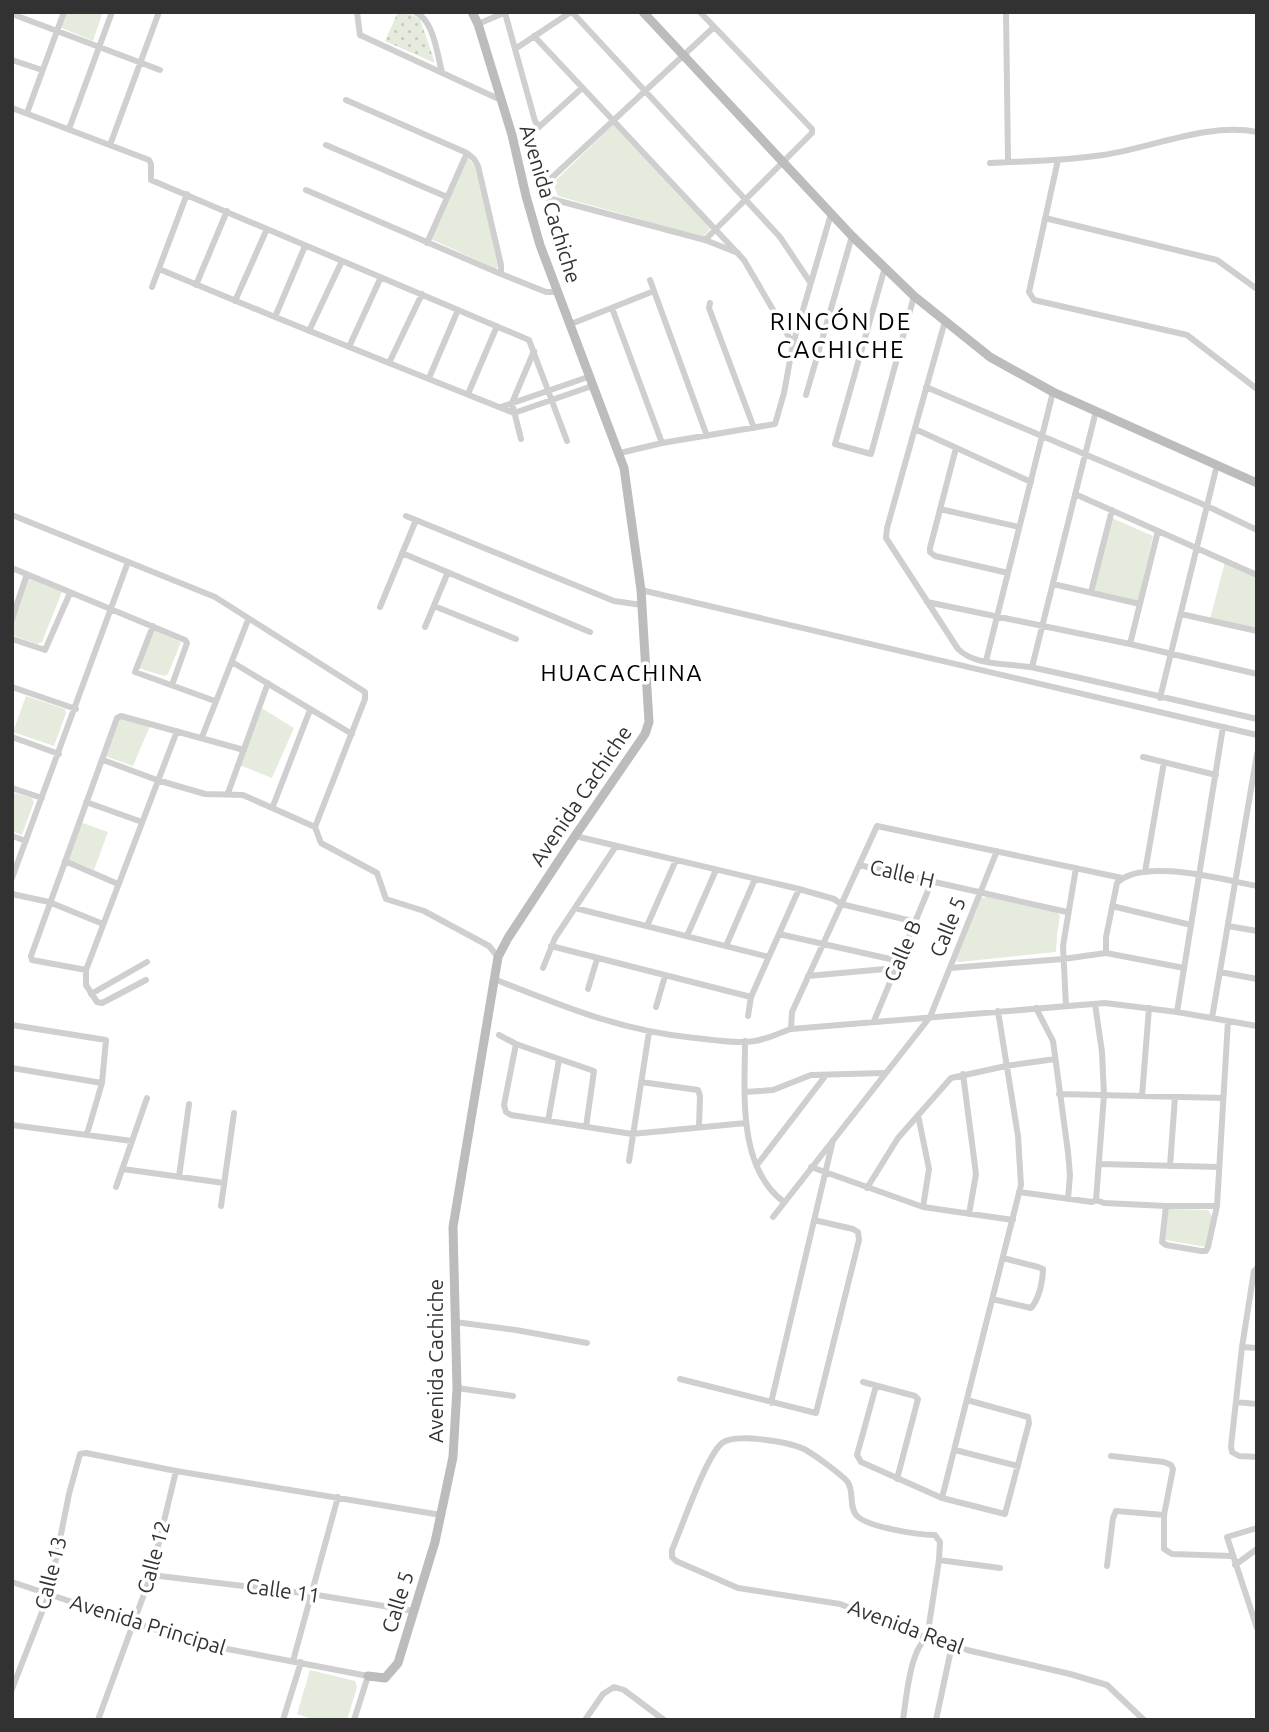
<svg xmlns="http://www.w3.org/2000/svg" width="1269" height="1732" font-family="Ubuntu,sans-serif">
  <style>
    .grass { fill: url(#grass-dots) }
    .park { fill: #e5ecde }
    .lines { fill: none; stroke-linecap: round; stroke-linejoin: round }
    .street { stroke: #cfcfcf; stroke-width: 6 }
    .secondary { stroke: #bcbcbc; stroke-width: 9 }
    .labels { text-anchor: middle; stroke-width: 7; stroke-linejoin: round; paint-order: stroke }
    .street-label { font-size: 21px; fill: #323232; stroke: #fff }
    .neighbourhood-label { font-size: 23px; letter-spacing: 2px; fill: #000; stroke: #fff }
    .quarter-label { font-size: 24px; letter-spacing: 2px; fill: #000; stroke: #fff }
  </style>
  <defs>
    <pattern id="grass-dots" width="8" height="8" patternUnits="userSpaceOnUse" patternTransform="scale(1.75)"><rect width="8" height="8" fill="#e5ecde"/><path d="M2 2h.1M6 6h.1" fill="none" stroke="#c5cbbf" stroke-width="1.8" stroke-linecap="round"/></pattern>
  </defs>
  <rect width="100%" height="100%" fill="#fff"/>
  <!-- grass -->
  <path class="grass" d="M398,12H407L420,19L435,63L385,41Z"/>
  <!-- park -->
  <path class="park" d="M62,12H103L93,41L57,26Z
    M614,124L711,228L703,237L558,196L553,183Z
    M465,159H469L475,167L499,265L496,269L431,239Z
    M1112,518L1153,536L1138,601L1094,591Z
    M1225,562L1257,577V629L1210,619Z
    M30,578L62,592L42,642L37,644L12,635V620L26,580Z
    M154,630L181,642L168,674L164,676L138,668Z
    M26,696L65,709L66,713L54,746L13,732Z
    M260,707L294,728L272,778L237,764Z
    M119,717L150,726L133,766L105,756Z
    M12,792L32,798L34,802L22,835L12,831Z
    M80,822L108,832L94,870L66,858Z
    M987,897L1057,912L1060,916L1057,935L1056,952L959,962L956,960L981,898Z
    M1168,1209L1208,1210L1212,1216L1206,1247L1165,1240Z
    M310,1670L355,1681L357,1687L347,1720H315L297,1714Z"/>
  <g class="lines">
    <!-- street -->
    <path class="street" d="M357,12L360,35L501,100
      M415,12C434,20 437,54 442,72
      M572,12L780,237L810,282
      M700,12L812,129V133L705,240
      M1006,12L1008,162
      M505,13L535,121L539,127L582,88
      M12,14L160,70
      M478,24L506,12
      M714,27L545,184L548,198L705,240L738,253
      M534,36L744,260L793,344
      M515,49L571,12
      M12,60L42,70
      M346,100L467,153L474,159L478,166L501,265V274
      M12,108L149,160L151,164V180L529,340L567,441
      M27,113L64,12
      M69,129L112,12
      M110,145L159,12
      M326,145L447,197
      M1058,160L1029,292L1034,300L1187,335L1257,389
      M990,163C1027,161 1065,161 1103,155C1151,148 1209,122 1257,132
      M306,190L501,274L546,292H558
      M1045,218L1217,260L1257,289
      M427,243L467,153
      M885,267L835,444L871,454L914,296
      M159,269L275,317L305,246
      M650,280L707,436
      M196,285L227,211
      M152,287L187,194
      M235,301L267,229
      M710,303L709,308L754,428
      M612,308L662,443
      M275,317L389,363L422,294
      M945,321L887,528L886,538L958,649C976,667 1012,663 1035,668C1109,684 1183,702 1257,719
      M571,324L654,291
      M309,331L342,261
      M349,347L381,277
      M389,363L514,413L592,386
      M429,378L458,310
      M926,387L1207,506L1257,530
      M468,394L497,326
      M806,395L852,236
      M501,407L588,377
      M915,429L1031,482
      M521,439L512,403L534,351
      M956,448L930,548V552L935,556L1008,573
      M620,453L662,443L775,424L784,393L793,344L831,214
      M1075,494L1257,575
      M940,509L1019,527
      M12,515L215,597L365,692V699L315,827
      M406,516L614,601L642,605
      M402,553L590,632
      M12,568L185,640L187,643L172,685
      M1053,584L1140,604
      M641,590L1257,735
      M1091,592L1112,510
      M927,602L1130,644L1257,674
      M434,606L516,639
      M380,607L416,520
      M1181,614L1257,631
      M12,619L27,574
      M153,626L135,672L215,701
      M425,627L448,572
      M12,639L45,650L70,593
      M1130,644L1158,531
      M986,661L1053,392
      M232,662L352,734
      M1032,667L1096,411
      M12,687L76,709
      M1160,698L1217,465
      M12,737L59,754
      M202,737L248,620
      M1143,757L1216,775
      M103,760L157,780L205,794L243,795L315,827L321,843L377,873L386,899L424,911L489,946L498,957
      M12,788L42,798
      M228,793L268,683
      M86,802L142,822
      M273,806L310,710
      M12,836L26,841
      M575,836L799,889L834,899L841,904L916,922
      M65,861L118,884
      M859,865L1067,912
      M1145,872L1164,762
      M12,878L128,562
      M12,894L49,902L103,924
      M1112,906L1191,925
      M575,908L769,957
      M647,926L676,860
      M1228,926L1257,931
      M779,934L899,961
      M687,936L716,870
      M551,946L751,997
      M726,946L755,879
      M1106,953V937L1117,883C1142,857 1224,880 1257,886
      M543,968L555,938L616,846
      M950,968L1063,959L1106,953L1184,968
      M86,970L32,960L31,956L117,718L121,716L244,750
      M1220,972L1257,979
      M808,976L896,968
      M494,979C562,1006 621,1031 695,1038C715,1040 735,1044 755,1041C767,1039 779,1033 791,1029L1105,1003L1177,1012L1257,1026
      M146,980L102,1003L97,1002L86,985V970L177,731
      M588,989L597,959
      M91,994L147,962
      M1066,1006L1063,946L1076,868
      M656,1007L665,976
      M1036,1008L1053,1041L1068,1152L1070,1175L1068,1199
      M1177,1012L1223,727
      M748,1016L751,997L799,889
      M1212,1018L1257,754
      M874,1021L932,881
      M12,1025L106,1040L102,1083L87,1134
      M791,1029L792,1012L877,826L1122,878
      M499,1035L516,1044L594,1071L586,1127
      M745,1041C745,1093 737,1167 784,1202
      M516,1044L504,1105L506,1112L511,1115L632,1134L746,1123
      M12,1068L102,1083
      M963,1074L976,1174L969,1214
      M641,1082L698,1090L700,1096L699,1127
      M745,1092L773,1090L811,1075L884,1073
      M1059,1094L1223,1098
      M1142,1096L1149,1008
      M918,1115L929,1169L923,1207
      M548,1121L559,1060
      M12,1125L132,1141
      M629,1161L649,1032
      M1100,1164L1219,1167
      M757,1165L826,1075
      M1170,1166L1175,1097
      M811,1167L923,1207L1013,1220
      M123,1169L224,1183
      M179,1177L189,1104
      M116,1187L147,1098
      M867,1188L898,1138L951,1078L1006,1066L1055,1059
      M1019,1192L1092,1202L1096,1200L1104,1095L1102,1052L1095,1004
      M1096,1200L1104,1203L1166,1206
      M221,1206L234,1113
      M1217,1206H1166L1162,1242L1166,1245L1201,1251H1206L1208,1247L1217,1206L1228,1021
      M773,1217L930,1017L997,851
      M1257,1268L1254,1271L1242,1347L1231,1446L1232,1452L1239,1456L1257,1457
      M992,1299L1031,1308C1039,1299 1043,1281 1043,1269L1038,1267L1003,1258
      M455,1322L516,1330L587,1343
      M1242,1347L1257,1348
      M680,1379L816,1413L859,1240L858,1232L853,1229L814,1220
      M863,1382L915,1396L918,1399L897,1479
      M876,1386L857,1455L861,1462L942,1498L1005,1514L1029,1423L1028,1417L967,1400
      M457,1388L513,1396
      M1236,1402L1257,1404
      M771,1403L833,1140
      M955,1450L1018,1466
      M1111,1456L1164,1462L1171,1465L1173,1469L1164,1515V1549L1172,1554L1232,1556
      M942,1498L1021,1185L1018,1136L998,1011
      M1257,1528L1227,1537L1257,1628
      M1235,1565L1257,1549
      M1107,1566L1113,1518L1116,1511L1164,1515
      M1000,1568L939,1560L940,1542L935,1535C918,1535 868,1527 857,1516C848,1507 855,1491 847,1481C838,1472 815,1455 804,1449C789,1442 733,1432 721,1444C705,1459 682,1527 672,1550V1557L676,1561L738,1588L840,1604L927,1638H933L967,1650L1070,1674L1107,1685L1144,1720
      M151,1575L311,1594L414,1611
      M12,1582L196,1643L368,1676L354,1720
      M293,1661L338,1497
      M12,1689L49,1594L69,1494L80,1454L86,1453L176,1471L441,1515
      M98,1720L151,1575L176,1471
      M283,1720L301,1662
      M585,1720L603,1694L614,1687L624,1690L664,1720
      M903,1720C906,1700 910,1649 927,1638L939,1560
      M936,1720L952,1645"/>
    <!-- secondary -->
    <path class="secondary" d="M643,12L852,236L914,296L990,357L1053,392L1257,483
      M368,1676L385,1678L398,1663L435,1542L453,1457L457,1388L453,1227L498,957L508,938L575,836L645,734L649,722L641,590L624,468L540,245L526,196L512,135L478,24L472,12"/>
  </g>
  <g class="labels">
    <!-- street labels -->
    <g class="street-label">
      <text transform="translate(550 204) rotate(73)" y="7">Avenida Cachiche</text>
      <text transform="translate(581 796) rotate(-56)" y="7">Avenida Cachiche</text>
      <text transform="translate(902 874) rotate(13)" y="7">Calle H</text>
      <text transform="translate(948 927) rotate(-68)" y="7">Calle 5</text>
      <text transform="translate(903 951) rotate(-67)" y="7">Calle B</text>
      <text transform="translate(436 1361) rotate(-90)" y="7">Avenida Cachiche</text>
      <text transform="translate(154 1557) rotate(-75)" y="7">Calle 12</text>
      <text transform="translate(51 1573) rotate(-76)" y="7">Calle 13</text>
      <text transform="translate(283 1591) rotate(8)" y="7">Calle 11</text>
      <text transform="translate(398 1602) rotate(-73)" y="7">Calle 5</text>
      <text transform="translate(148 1625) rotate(17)" y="7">Avenida Principal</text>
      <text transform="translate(906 1627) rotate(20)" y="7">Avenida Real</text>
    </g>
    <!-- neighbourhood labels -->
    <g class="neighbourhood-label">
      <text x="622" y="681">HUACACHINA</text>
    </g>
    <!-- quarter labels -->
    <g class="quarter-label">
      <text x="841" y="330">RINCÓN DE<tspan x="841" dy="28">CACHICHE</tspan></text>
    </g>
  </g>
  <!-- border -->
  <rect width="1269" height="1732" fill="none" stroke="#323232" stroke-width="28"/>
</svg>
